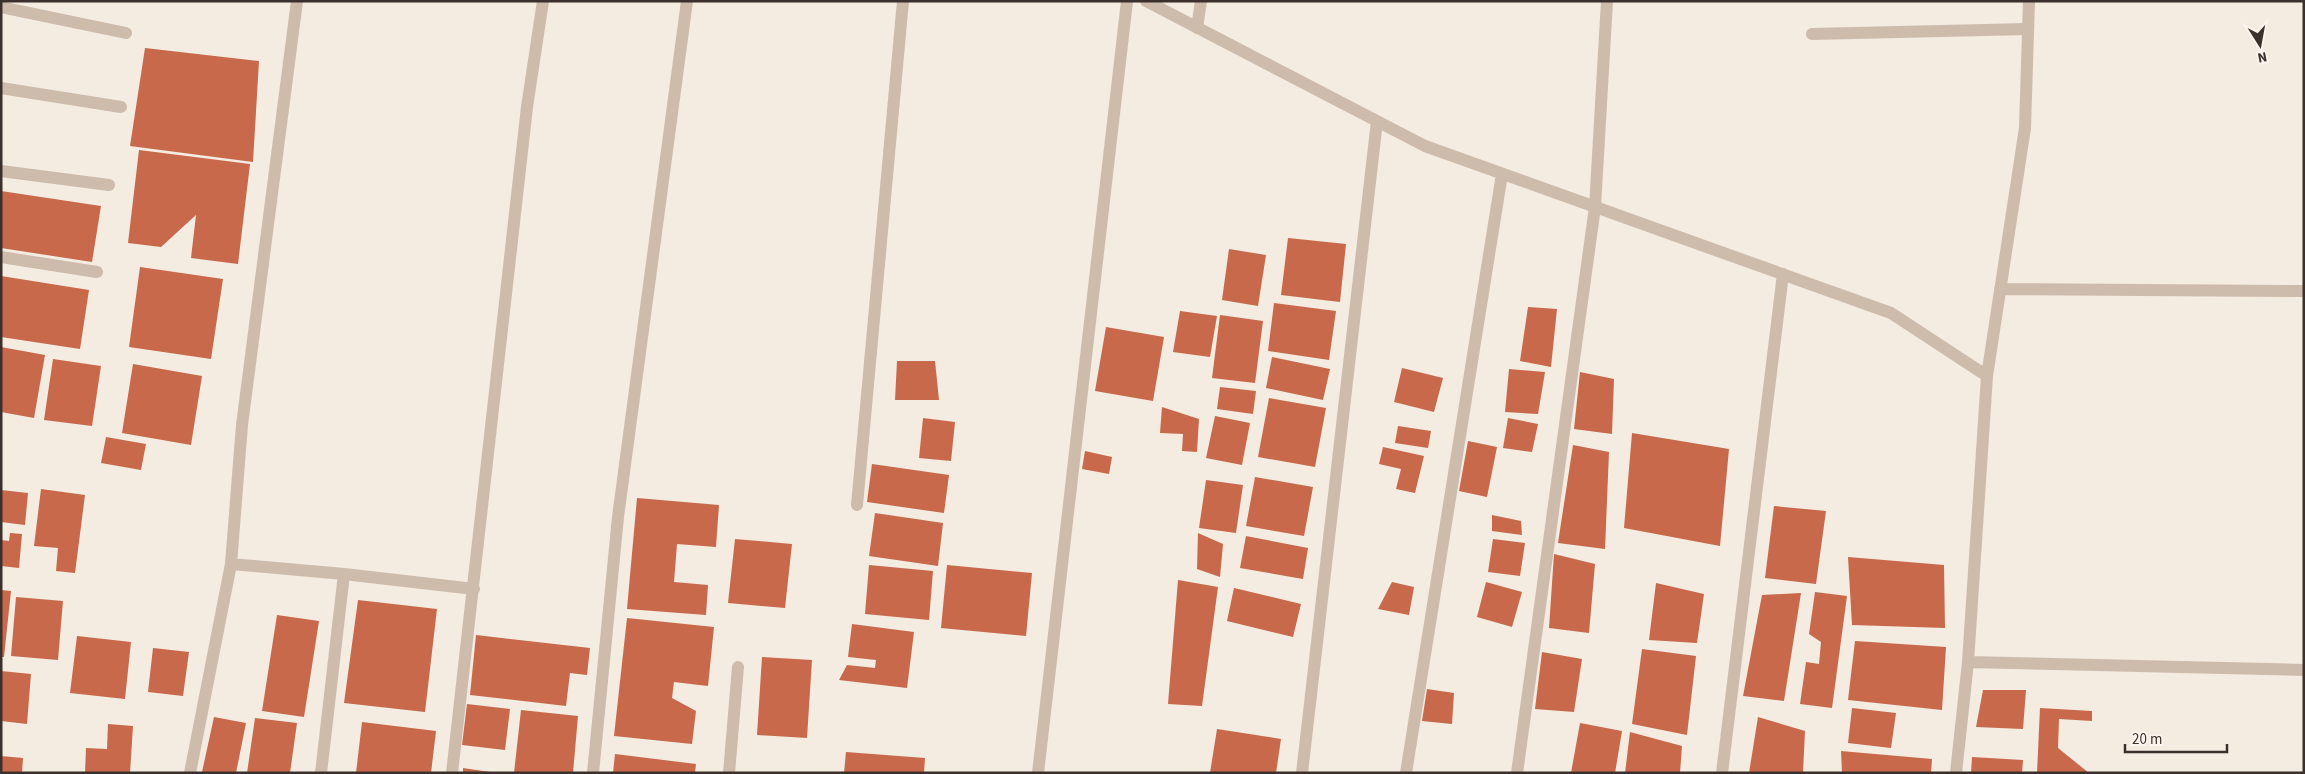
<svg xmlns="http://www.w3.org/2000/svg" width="2305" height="774" font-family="'Source Sans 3',sans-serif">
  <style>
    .building { fill: #c8694b }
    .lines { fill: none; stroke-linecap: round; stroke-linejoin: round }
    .service { stroke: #cdbbac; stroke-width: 12 }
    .minor { stroke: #cdbbac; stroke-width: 12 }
  </style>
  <rect width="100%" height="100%" fill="#f4ebe1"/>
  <!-- building -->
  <path class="building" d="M145,48L259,61L253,162L130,146Z
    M139,150L250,164L238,264L191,258L196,215L161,247L128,243Z
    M1,191L101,206L92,262L1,248Z
    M1288,238L1346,244L1340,302L1281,295Z
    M1229,249L1266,255L1258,306L1222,300Z
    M140,267L223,279L211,359L129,347Z
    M1,276L89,290L80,349L1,337Z
    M1274,303L1336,311L1329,360L1268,351Z
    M1528,307L1557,309L1551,367L1520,361Z
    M1180,311L1217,316L1210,357L1173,352Z
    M1220,315L1263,321L1255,383L1212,378Z
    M1106,327L1164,337L1153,401L1095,391Z
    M1,347L45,355L34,418L1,412Z
    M1272,357L1330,369L1323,400L1266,388Z
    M53,359L101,366L92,426L44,420Z
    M897,361H935L939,400H895Z
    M133,364L202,376L191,445L122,433Z
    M1402,368L1443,378L1434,412L1394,402Z
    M1509,369L1545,372L1538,414L1505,412Z
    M1580,372L1614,379L1612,434L1574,429Z
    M1220,387L1256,391L1253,414L1217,409Z
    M1269,398L1326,408L1315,467L1258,457Z
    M1162,407L1199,419L1197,452L1182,451L1183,434L1160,433Z
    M1215,416L1250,423L1242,465L1206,458Z
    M923,418L955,422L951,461L919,458Z
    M1508,418L1538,424L1532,452L1503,448Z
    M1398,426L1431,431L1428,448L1395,443Z
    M1632,433L1729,449L1720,546L1624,528Z
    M106,437L146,444L141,470L101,463Z
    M1468,441L1497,447L1487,497L1459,491Z
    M1573,445L1609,452L1605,549L1558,543Z
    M1383,447L1424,456L1415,493L1396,489L1401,469L1379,464Z
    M1085,451L1112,457L1109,474L1082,469Z
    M872,464L949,475L944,513L867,502Z
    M1255,477L1313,487L1304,536L1246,526Z
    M1206,480L1243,485L1236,533L1199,528Z
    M41,489L85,495L75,573L56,571L58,548L34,546Z
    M1,490L28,493L25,525L1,522Z
    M637,498L719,505L716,547L677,544L674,582L708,585L706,615L627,609Z
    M1774,506L1826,511L1816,584L1765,578Z
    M875,513L943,523L938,566L869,556Z
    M1492,515L1521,521L1522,535L1492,531Z
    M10,533L22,534L19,568L1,566V540L9,541Z
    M1198,533L1223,544L1220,577L1197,569Z
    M1246,536L1308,548L1303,579L1240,568Z
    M735,539L792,544L785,608L728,603Z
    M1493,539L1525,543L1520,576L1488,572Z
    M1554,554L1595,564L1589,633L1549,628Z
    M1848,557L1944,565L1945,628L1852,625Z
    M869,565L933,571L929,620L865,614Z
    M947,565L1032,573L1026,636L941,628Z
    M1178,580L1218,587L1202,706L1168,704Z
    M1392,582L1414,587L1409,615L1378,609Z
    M1486,582L1522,592L1512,627L1477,617Z
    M1656,583L1704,594L1697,643L1649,640Z
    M1234,588L1301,604L1293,637L1227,621Z
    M1,590L11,591L4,657H1Z
    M1815,592L1847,596L1832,708L1800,704L1806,662L1819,664L1821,642L1809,634Z
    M1801,593L1784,701L1743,696L1762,595Z
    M16,597L63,601L58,660L11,656Z
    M358,600L437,609L425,712L344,703Z
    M277,615L319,621L304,717L262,711Z
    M627,618L714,627L708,686L674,682L672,698L696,711L692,744L614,736Z
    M852,624L914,632L907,688L839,680L847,665L875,668L876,660L848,657Z
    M476,635L590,648L587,675L570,673L566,706L470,695Z
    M77,636L131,642L125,699L70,693Z
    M1855,641L1946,647L1942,710L1848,700Z
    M153,648L189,652L183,696L148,692Z
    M1642,649L1696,656L1687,735L1632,724Z
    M1542,652L1582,659L1574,712L1535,709Z
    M762,657L812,660L807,738L757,735Z
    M1,671L31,674L27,724L1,721Z
    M1427,689L1454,693L1452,724L1422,721Z
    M1983,690H2026L2023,729L1976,727Z
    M467,704L510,709L505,750L462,745Z
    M1852,708L1896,713L1891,748L1848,743Z
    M2040,708L2092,711V721L2059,719L2058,748L2089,773H2037Z
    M521,710L578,716L573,773H514Z
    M214,717L246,723L236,773L202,772Z
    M1758,717L1805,731L1803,773H1749Z
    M255,718L297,723L290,773H247Z
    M362,722L436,731L431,773H356Z
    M1580,723L1622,731L1615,773H1571Z
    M108,724L133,726L130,773H85L86,748L107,749Z
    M1217,729L1281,739L1276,773H1210Z
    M1630,732L1682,746L1680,773H1625Z
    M1841,751L1932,759L1931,773H1842Z
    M846,752L925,758L924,773H844Z
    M615,754L696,764L695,773H613Z
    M1,756L23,758L22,773H1Z
    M1972,757L2023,760L2022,773H1971Z
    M463,768L490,772V773H463Z"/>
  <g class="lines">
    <!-- service -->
    <path class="service" d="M1812,34L2028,29"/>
    <!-- minor -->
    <path class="minor" d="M297,1L242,425L231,564L344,574L321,773
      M1146,1L1425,146L1891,313L1987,376
      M1,7L126,33
      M1197,28L1201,1
      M1,88L121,107
      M1,171L109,185
      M1,257L97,272
      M2000,289L2304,291
      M857,505L903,1
      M344,574L474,589
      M1968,662L2304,670
      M190,773L231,564
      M452,773L527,107L543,1
      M593,773L618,517L687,1
      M729,773L738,667
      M1038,773L1127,1
      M1302,773L1377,121
      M1406,773L1502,174
      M1517,773L1595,207L1607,1
      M1722,773L1783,274
      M1956,773L1968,662L1987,376L2025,128L2029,1"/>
  </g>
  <!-- border -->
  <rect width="2305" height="774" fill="none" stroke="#3b302b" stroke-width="5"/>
  <!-- north arrow -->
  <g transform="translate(2260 45) rotate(169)" stroke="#fbf5ee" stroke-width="4" paint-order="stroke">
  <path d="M0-4L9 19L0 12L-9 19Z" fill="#3b302b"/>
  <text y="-8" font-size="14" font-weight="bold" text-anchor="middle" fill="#3b302b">N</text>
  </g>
  <!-- scale -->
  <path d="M2125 744v8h102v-8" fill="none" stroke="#3b302b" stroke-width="2.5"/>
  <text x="2132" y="744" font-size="15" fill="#3b302b" stroke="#fbf5ee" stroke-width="4" paint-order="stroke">20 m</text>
</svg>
